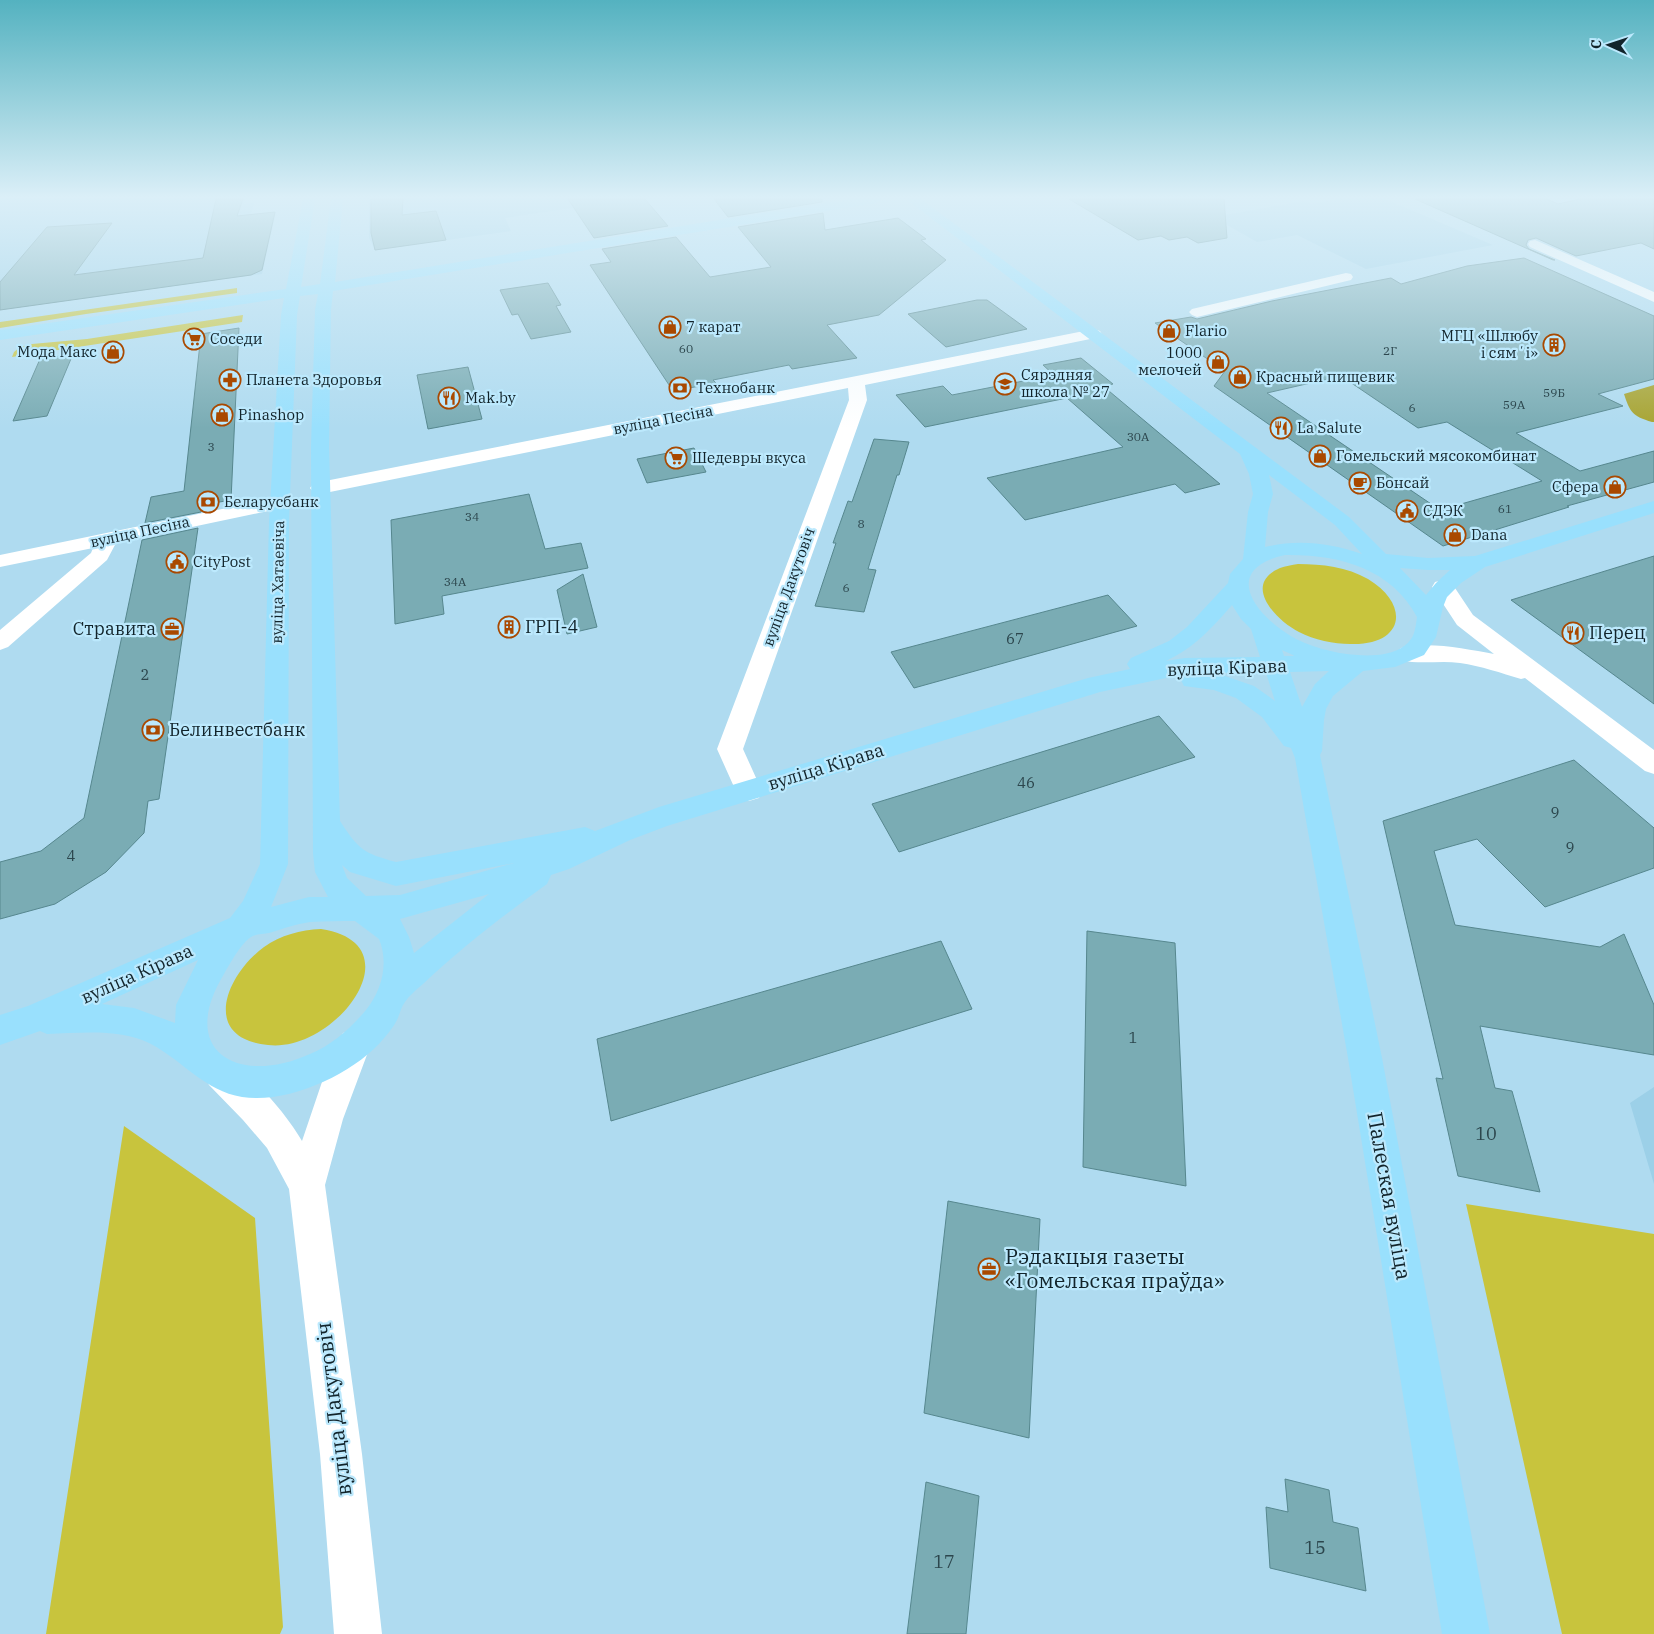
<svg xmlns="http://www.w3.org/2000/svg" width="1654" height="1634" font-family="'IBM Plex Serif',serif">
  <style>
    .built { fill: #9cd0e8 }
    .green { fill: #c8c43d }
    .forest { fill: #a8a432 }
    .building { fill: #7aacb4; stroke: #56878e; fill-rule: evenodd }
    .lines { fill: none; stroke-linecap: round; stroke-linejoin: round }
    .street { fill: #fff; fill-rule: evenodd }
    .secondary { fill: #fff; fill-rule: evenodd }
    .primary { fill: #99e0fd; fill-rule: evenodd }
    .labels { text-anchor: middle; stroke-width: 4.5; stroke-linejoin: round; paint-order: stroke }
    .far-number-label { font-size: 12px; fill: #2c464d }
    .far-poi-label { font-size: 15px; fill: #12242b; stroke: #bce9fd; text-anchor: start }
    .far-street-label { font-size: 15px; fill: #12242b; stroke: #bce9fd }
    .number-label { font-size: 15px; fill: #2c464d }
    .poi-label { font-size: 18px; fill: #12242b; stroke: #bce9fd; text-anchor: start }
    .street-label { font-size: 18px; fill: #12242b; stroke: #bce9fd }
    .near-number-label { font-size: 18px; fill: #2c464d }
    .near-street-label { font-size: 21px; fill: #12242b; stroke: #bce9fd }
    .near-poi-label { font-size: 21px; fill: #12242b; stroke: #bce9fd; text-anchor: start }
  </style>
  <rect width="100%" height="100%" fill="#afdbf0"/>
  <!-- built -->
  <path class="built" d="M0,199H245L244,204L254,203L251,214L276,212L262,274L0,310Z
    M369,199H631L505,218L511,231L375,250L369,238Z
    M1337,199H1385L1493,245L1366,269L1297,235L1257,242L1213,217L1304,201L1311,204Z
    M1654,1087V1184L1630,1103Z"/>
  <!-- green -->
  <path class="green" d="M237,288V293L86,314L0,328V322Z
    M243,315L242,322L12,357L14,352L20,347L32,344L87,339Z
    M1298,564C1322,564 1347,567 1368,579C1412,606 1403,646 1350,644C1334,644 1314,640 1299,632C1277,621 1241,585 1280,568C1285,566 1292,565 1298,564Z
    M321,929C418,944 335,1053 268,1045C200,1038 226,975 264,947C281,935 300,930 321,929Z
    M124,1126L255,1218L283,1627L280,1634H46Z
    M1466,1204L1654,1234V1634H1562Z"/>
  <!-- forest -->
  <path class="forest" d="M1654,385V422H1652C1632,416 1630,412 1624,394Z"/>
  <!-- building -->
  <path class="building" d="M216,199H243L237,216L275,212L262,270L251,275L0,310V282L47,227L112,223L74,275L203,258Z
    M371,199H403L402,215L436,211L446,240L375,250L371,233Z
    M568,199H645L668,226L594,238Z
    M714,199H822V202L728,217Z
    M1069,199H1224L1227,238L1198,243L1187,237L1169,240L1161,236L1138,240Z
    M1415,199H1547L1558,204L1580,199H1654V249L1641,243L1576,256L1536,238L1528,240L1526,245L1529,249L1555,260H1553Z
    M823,213L825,230L898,218L926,239L921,240L946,260L879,315L827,325L857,358L792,369L789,365L713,380L716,383L673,391L590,265L611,262L602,249L676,237L710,277L771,267L738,227Z
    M1524,258L1654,316V379L1598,394L1623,406L1516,433L1580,471L1654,451V482L1567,506L1569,507L1443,546L1214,386L1225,371L1155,323L1191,317L1197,319L1272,301L1391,278L1401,284L1467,266ZM1341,376L1418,428L1447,422L1542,481L1440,510L1267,393Z
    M548,283L561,305L556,306L571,332L531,339L518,314L512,315L500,290Z
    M977,300H987L1027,329L946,347L908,314Z
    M239,328L231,500L202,505L201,512L145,523L151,497L184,491L201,334Z
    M73,354L47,416L13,421L40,359Z
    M1081,358L1113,384L1103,386L1220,484L1185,493L1175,484L1025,520L987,478L1123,447L1067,398L925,427L896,395L943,386L952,395L1054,375L1043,365Z
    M468,367L482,419L428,429L417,375Z
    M874,439L909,442L899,475H897L868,569L876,570L864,612L815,606L836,543H833L848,501L852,502Z
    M694,448L706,472L647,483L637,459Z
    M529,494L545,549L581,543L588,568L442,596L444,614L395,624L391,520Z
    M198,528L159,799L148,801L144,833L106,872L55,904L0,919V862L41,851L84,818L142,540Z
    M1654,556V704L1511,600Z
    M583,574L597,627L567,634L557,590Z
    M1108,595L1137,626L914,688L891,652Z
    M1159,716L1195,757L899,852L872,804Z
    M1574,760L1654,828V868L1545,907L1477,839L1434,851L1455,925L1600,947L1624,934L1654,1005V1055L1480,1026L1495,1088L1512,1091L1540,1192L1458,1176L1436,1078L1443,1079L1383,821Z
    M1087,931L1175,943L1186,1186L1083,1167Z
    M941,941L972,1009L611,1121L597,1039Z
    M948,1201L1040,1219L1029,1438L924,1413Z
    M1285,1479L1329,1490L1333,1522L1358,1528L1366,1591L1270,1568L1266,1507L1288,1512Z
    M926,1482L979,1496L966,1634H907Z"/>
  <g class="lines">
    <!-- street -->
    <path class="street" d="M1535,240L1654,292V302L1530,247L1528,244L1530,241Z
      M1346,273L1351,274L1353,277L1351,280L1197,317L1192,315L1189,312L1192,309Z
      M1094,329L1100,331L1102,334L1100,337L865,385L867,400L743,749L762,791L759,798L749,801L739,798L717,749L849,400L848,388L320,494L313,492L310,488L313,484L320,482Z
      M280,497L287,499L290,503L287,507L116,543L107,560L8,647L0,650V630L91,553L93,548L0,567V555Z
      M1443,580L1451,582L1473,615L1654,750V774L1645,771L1525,678L1521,679C1501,673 1481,666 1460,663C1440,660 1420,665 1401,660L1397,654L1401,648C1429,641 1466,649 1494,654L1457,625L1432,587L1435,582Z"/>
    <!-- secondary -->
    <path class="secondary" d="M355,1029L367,1033L371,1044L343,1119L325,1185L362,1454L382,1634H334L320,1454L289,1189L267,1148L243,1120L209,1085L204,1074L209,1063L221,1058C249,1069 287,1115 302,1141L323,1079L343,1033Z"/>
    <!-- primary -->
    <path class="primary" d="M303,199H315L301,287L320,284L331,199H343L335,282L850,199H882L876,203L333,291L331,310L329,447L340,821C359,850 363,853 396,862L585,827L595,831L659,807L1088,678L1130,669L1127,664L1131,658L1169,641L1187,627L1228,583L1230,574L1243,559L1248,512L1253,494L1249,474L1240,454L906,199H921L1349,517L1386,554L1428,558L1475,556L1654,501V513L1485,567L1461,583L1447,597L1443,607L1436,637L1424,655L1395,667L1363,671L1333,696L1326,709L1324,720L1322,751L1320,755L1382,1058L1490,1634H1442L1348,1058L1295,758L1291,748L1284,746L1262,717L1236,698L1214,690L1184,686L1181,680L1185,674L1100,692L667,826L630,840L569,869L551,875L547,884C504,915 462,947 423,984C417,989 409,996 405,1002C401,1007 400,1014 397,1020C393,1028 385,1037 379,1044C348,1076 287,1104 242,1097C205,1091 183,1061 151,1044C120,1028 81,1033 47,1034L40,1031L0,1045V1015L28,1006L230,918L243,901L260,864L269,522L281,315L284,298L0,340V330L286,289ZM318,294L315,310L311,447L313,853L315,872L328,897H309L271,907L288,864L289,522L297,315L300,296ZM1269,475L1335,525L1362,554C1330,543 1298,539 1265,547L1268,512L1273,494ZM1285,555C1338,554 1391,568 1417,617C1416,624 1415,634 1411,639C1405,649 1389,654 1377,655C1350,657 1321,651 1296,639C1257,618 1218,570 1285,555ZM1400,568L1428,570H1450L1436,583L1426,595ZM1232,605L1241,619L1251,629L1260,657L1185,658L1166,661C1195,647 1211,629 1232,605ZM1282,650L1293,655L1294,656H1284ZM1329,671L1315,684L1302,707L1290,672ZM1216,673H1266L1275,701L1254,686ZM514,863L400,895L366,896L347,878L342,865L350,872L396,886ZM489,894L414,953L409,937L400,919ZM355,921L379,939C389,963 382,990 366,1010C351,1028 332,1045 310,1054C240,1086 176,1053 224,974C229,965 242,942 251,937C255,934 264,934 269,933C282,929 296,924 310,922C325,921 340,921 355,921ZM198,960L176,1005L175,1023L134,1008L102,1004Z"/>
  </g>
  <!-- sky -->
  <linearGradient id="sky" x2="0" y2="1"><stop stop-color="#54b2c0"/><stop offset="0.46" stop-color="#dbeff8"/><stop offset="1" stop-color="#dbeff8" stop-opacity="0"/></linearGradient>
  <rect width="1654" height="428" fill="url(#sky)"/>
  <!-- icons -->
  <defs>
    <g id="shop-ring" transform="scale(1.125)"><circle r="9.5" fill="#bce9fd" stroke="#a94900" stroke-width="1.5"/><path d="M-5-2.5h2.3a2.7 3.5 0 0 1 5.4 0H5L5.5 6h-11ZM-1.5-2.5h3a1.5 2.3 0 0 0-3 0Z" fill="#a94900"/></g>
    <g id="supermarket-ring" transform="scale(1.125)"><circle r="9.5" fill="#bce9fd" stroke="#a94900" stroke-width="1.5"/><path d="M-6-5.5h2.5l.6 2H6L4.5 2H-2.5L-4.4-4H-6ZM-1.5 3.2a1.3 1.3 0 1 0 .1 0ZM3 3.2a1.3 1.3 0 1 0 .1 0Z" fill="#a94900"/></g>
    <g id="building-ring" transform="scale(1.125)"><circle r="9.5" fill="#bce9fd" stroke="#a94900" stroke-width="1.5"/><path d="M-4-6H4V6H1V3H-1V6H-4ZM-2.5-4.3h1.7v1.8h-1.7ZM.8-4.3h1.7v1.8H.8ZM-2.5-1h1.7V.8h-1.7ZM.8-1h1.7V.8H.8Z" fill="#a94900"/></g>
    <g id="pharmacy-ring" transform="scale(1.125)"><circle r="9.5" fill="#bce9fd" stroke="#a94900" stroke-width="1.5"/><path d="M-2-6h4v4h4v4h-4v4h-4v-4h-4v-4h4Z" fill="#a94900"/></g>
    <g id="school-ring" transform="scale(1.125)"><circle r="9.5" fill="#bce9fd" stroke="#a94900" stroke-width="1.5"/><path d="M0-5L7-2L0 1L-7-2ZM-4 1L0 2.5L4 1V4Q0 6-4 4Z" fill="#a94900"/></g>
    <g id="bank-ring" transform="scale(1.125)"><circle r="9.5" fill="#bce9fd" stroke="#a94900" stroke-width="1.5"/><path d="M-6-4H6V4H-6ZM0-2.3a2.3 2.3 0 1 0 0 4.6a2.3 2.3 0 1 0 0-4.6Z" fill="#a94900"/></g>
    <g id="restaurant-ring" transform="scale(1.125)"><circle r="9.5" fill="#bce9fd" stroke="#a94900" stroke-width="1.5"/><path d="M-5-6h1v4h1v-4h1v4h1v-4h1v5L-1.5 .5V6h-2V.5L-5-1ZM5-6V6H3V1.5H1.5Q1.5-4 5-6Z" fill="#a94900"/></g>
    <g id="cafe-ring" transform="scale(1.125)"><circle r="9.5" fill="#bce9fd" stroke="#a94900" stroke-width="1.5"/><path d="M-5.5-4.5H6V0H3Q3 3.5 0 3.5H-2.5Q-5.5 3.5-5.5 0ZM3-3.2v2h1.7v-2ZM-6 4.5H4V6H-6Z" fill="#a94900"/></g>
    <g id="civic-ring" transform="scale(1.125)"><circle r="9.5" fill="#bce9fd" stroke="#a94900" stroke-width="1.5"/><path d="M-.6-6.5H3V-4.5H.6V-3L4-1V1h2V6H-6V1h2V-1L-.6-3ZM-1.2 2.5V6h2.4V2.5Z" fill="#a94900"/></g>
    <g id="office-ring" transform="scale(1.125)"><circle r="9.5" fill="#bce9fd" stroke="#a94900" stroke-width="1.5"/><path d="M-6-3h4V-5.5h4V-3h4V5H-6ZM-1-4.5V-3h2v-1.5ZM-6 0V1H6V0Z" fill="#a94900"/></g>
  </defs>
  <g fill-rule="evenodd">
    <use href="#shop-ring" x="670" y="327"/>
    <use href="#shop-ring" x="1169" y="331"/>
    <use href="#supermarket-ring" x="194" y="339"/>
    <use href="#building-ring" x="1554" y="345"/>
    <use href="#shop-ring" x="113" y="352"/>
    <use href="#shop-ring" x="1218" y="362"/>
    <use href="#shop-ring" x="1240" y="377"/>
    <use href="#pharmacy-ring" x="230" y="380"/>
    <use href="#school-ring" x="1005" y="384"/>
    <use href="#bank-ring" x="680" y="388"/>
    <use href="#restaurant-ring" x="449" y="398"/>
    <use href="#shop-ring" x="222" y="415"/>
    <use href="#restaurant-ring" x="1281" y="428"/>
    <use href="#shop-ring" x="1320" y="456"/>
    <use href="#supermarket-ring" x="676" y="458"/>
    <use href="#cafe-ring" x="1360" y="483"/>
    <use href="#shop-ring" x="1615" y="487"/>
    <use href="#bank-ring" x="208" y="502"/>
    <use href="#civic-ring" x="1407" y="511"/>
    <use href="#shop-ring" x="1455" y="535"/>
    <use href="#civic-ring" x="177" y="562"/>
    <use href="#building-ring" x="509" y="627"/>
    <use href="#office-ring" x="172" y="629"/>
    <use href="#restaurant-ring" x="1573" y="633"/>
    <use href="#bank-ring" x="153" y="730"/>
    <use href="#office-ring" x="989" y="1269"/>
  </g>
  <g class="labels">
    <!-- far-number labels -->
    <g class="far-number-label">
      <text x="686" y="353">60</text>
      <text x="1390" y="355">2Г</text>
      <text x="1554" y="397">59Б</text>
      <text x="1514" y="409">59А</text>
      <text x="1412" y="412">6</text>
      <text x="1138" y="441">30А</text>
      <text x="211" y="451">3</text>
      <text x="1505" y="513">61</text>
      <text x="472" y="521">34</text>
      <text x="861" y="528">8</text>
      <text x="455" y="586">34А</text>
      <text x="846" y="592">6</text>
    </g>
    <!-- far-poi labels -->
    <g class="far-poi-label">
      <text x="686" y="332">7 карат</text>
      <text x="1185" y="336">Flario</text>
      <text x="1538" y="341" text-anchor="end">МГЦ «Шлюбу<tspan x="1538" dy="17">і сямʼі»</tspan></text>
      <text x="210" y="344">Соседи</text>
      <text x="97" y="357" text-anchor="end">Мода Макс</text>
      <text x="1202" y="358" text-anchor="end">1000<tspan x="1202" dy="17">мелочей</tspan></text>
      <text x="1021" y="380">Сярэдняя<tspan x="1021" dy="17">школа № 27</tspan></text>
      <text x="1256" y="382">Красный пищевик</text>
      <text x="246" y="385">Планета Здоровья</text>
      <text x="696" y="393">Технобанк</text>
      <text x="465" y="403">Mak.by</text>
      <text x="238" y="420">Pinashop</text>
      <text x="1297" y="433">La Salute</text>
      <text x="1336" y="461">Гомельский мясокомбинат</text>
      <text x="692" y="463">Шедевры вкуса</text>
      <text x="1376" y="488">Бонсай</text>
      <text x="1599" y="492" text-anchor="end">Сфера</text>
      <text x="224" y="507">Беларусбанк</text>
      <text x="1423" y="516">СДЭК</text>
      <text x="1471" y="540">Dana</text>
      <text x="193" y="567">CityPost</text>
    </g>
    <!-- far-street labels -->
    <g class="far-street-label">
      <text transform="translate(663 420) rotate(-11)" y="5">вуліца Песіна</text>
      <text transform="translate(140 532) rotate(-12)" y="5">вуліца Песіна</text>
      <text transform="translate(278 582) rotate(-89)" y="5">вуліца Хатаевіча</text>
      <text transform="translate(789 587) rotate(-70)" y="5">вуліца Дакутовіч</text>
    </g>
    <!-- number labels -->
    <g class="number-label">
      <text x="1015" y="644">67</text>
      <text x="145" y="680">2</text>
      <text x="1026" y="788">46</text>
      <text x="1555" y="818">9</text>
      <text x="1570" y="853">9</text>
      <text x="71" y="861">4</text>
      <text x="1133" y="1043">1</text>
    </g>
    <!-- poi labels -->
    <g class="poi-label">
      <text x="525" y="633">ГРП-4</text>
      <text x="156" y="635" text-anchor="end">Стравита</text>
      <text x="1589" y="639">Перец</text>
      <text x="169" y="736">Белинвестбанк</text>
    </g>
    <!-- street labels -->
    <g class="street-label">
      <text transform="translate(1227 668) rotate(-2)" y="6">вуліца Кірава</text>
      <text transform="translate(826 767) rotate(-17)" y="6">вуліца Кірава</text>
      <text transform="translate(137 974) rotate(-24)" y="6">вуліца Кірава</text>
    </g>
    <!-- near-number labels -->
    <g class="near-number-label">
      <text x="1486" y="1140">10</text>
      <text x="1315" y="1554">15</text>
      <text x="944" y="1568">17</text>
    </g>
    <!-- near-street labels -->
    <g class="near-street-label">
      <text transform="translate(1389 1196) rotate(80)" y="7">Палеская вуліца</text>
      <text transform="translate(334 1409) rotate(-97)" y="7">вуліца Дакутовіч</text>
    </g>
    <!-- near-poi labels -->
    <g class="near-poi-label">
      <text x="1005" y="1264">Рэдакцыя газеты<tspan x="1005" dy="24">«Гомельская праўда»</tspan></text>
    </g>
  </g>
  <!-- north arrow -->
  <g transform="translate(1609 45) rotate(273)" stroke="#bce9fd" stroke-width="4" paint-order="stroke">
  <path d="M0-4L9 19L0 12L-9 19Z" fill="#12242b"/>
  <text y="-8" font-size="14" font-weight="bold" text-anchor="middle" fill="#12242b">С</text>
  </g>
</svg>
